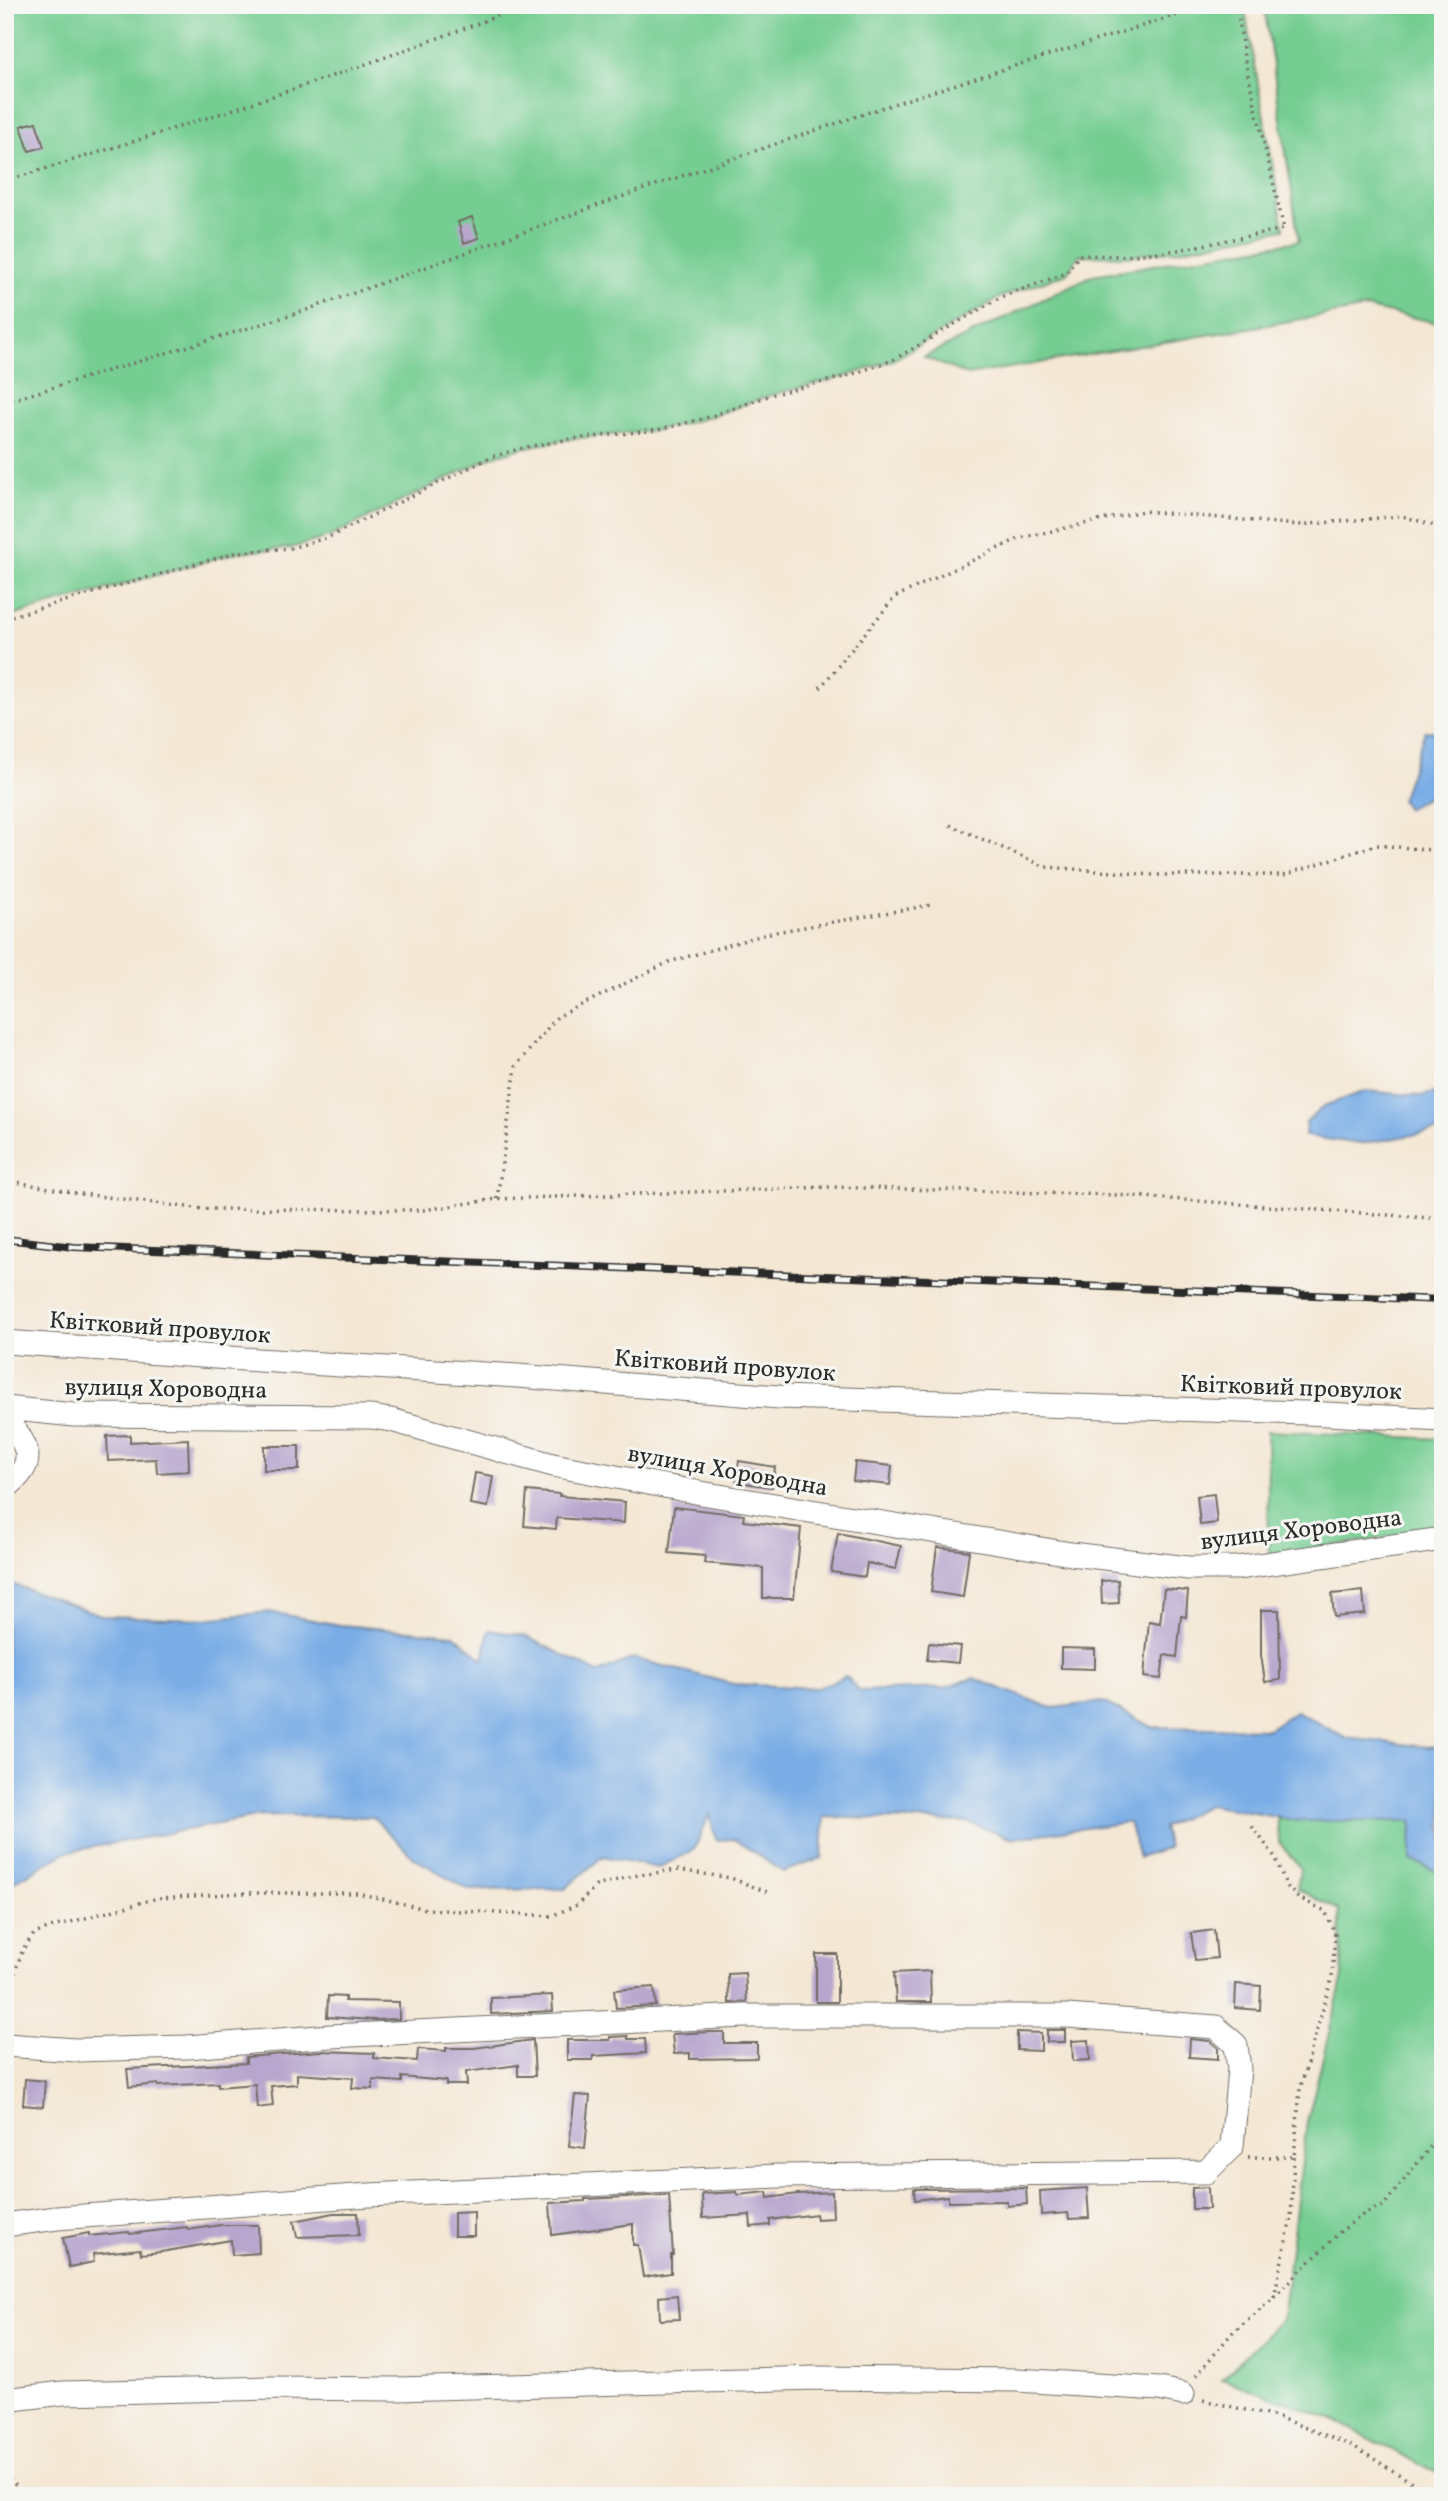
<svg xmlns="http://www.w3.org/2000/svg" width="1448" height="2501" font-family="Vollkorn,serif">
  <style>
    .green { fill: #75cd92; stroke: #507c5e; stroke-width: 2 }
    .water { fill: #7aade6; stroke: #526c88; stroke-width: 2 }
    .building { fill: #b8a6ce }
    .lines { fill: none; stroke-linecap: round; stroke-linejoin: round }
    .minor-casing { stroke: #716d66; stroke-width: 25 }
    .path { stroke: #716d66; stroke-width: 3.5; stroke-dasharray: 2 5; stroke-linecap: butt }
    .minor { stroke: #fff; stroke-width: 23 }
    .rail-casing { stroke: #2b2b2b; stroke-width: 8 }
    .rail { stroke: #f6f6f2; stroke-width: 5; stroke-dasharray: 16; stroke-linecap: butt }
    .labels { text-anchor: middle; stroke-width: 6; stroke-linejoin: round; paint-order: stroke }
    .street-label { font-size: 24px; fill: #2b2b2b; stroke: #f6f6f2 }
  </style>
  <rect width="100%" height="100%" fill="#f6f6f2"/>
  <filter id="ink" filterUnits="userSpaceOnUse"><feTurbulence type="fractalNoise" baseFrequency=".0143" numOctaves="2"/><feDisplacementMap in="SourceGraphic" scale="14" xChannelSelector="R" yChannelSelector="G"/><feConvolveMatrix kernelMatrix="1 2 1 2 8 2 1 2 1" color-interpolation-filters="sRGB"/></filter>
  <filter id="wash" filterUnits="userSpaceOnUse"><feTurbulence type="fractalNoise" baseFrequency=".00686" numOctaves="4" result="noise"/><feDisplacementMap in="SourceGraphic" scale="28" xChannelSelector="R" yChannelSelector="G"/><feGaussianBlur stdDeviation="1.57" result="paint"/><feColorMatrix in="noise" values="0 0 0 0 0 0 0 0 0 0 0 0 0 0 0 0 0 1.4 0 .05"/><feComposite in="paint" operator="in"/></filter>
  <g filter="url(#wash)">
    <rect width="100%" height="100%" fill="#f4e7d4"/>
    <!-- green -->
    <path class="green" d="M5,5H1244L1284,229L1178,250L1126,256L1079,255L1067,273L1001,297L893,360L844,377L774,394L706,418L658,430L571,439L526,447L491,457L329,537L291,548L238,552L5,618Z
      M1264,5H1443V324L1368,308L967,375L924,357L1093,275L1299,241Z
      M1267,1431L1443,1439V1530L1269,1555Z
      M1277,1818L1299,1821H1413L1411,1860L1443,1874V2476L1332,2419L1222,2379L1282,2319L1307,2122L1343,1976L1339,1910L1297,1889L1300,1868L1279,1842Z"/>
    <!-- water -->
    <path class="water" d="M1425,731L1443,732V788L1407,809L1401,800Z
      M1366,1091L1420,1096L1443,1091V1130L1360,1144L1305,1136L1306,1122L1324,1106Z
      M6,1582L104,1616L204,1619L269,1612L340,1625L454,1635L483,1659L489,1630L525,1636L598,1673L633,1658L733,1684L817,1688L846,1676L859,1691L945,1688L973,1678L1052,1708L1103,1702L1152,1727L1268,1729L1296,1711L1346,1738L1427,1747L1443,1745V1874L1411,1860L1412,1821H1299L1208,1805L1163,1827L1168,1848L1139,1858L1129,1822L1011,1838L967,1822L824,1817L822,1858L783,1872L734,1839L716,1840L709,1815L694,1850L658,1868L603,1856L565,1889L469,1890L414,1858L373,1817L261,1816L66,1852L5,1887Z"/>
    <g id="blocks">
      <!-- building -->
      <path class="building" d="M36,122L44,147L29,151L21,126Z
        M472,217L479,238L464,243L458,222Z
        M130,1435V1442L188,1439L189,1471L157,1473L156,1459L108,1461L107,1436Z
        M264,1446H299V1470H264Z
        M739,1461L775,1467L772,1487L736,1482Z
        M855,1462L892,1466L890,1485L853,1481Z
        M475,1473L493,1476L488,1507L470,1504Z
        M527,1491L560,1494L559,1496L625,1502L624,1523L557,1518L556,1529L524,1526Z
        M1214,1494L1217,1523L1200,1525L1197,1496Z
        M674,1507L744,1515L743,1521L801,1528L794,1598H763V1568L704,1563L705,1556L669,1553Z
        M838,1533L901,1546L896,1569L867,1563L865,1577L831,1572Z
        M937,1547L969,1551L963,1597L931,1592Z
        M1118,1580L1119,1603L1102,1604L1101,1581Z
        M1164,1589L1188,1591L1186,1617L1181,1616L1177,1657L1164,1655L1161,1679L1144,1677L1149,1621L1160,1623Z
        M1363,1591L1365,1614L1334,1617L1332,1594Z
        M1261,1610H1279L1280,1680L1265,1682L1261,1655Z
        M929,1643L960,1646L958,1663L927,1660Z
        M1061,1648L1095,1649V1669L1061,1668Z
        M1214,1930L1217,1958L1195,1960L1191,1933Z
        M816,1954H837V2002H816Z
        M930,1971L931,2002H896L894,1973Z
        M745,1973L747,2002L729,2003L728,1974Z
        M1236,1984L1261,1986L1260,2010L1235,2008Z
        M654,1987L656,2006L616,2008L614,1990Z
        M552,1995L553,2011L491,2014V1998Z
        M328,1996L345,1997V2001L399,2002V2019L373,2020L327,2017Z
        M1047,2030H1065V2042H1047Z
        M709,2032H724V2043H757V2058L690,2059V2053L674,2054L672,2034Z
        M1017,2032L1041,2033V2051L1017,2050Z
        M628,2036V2039H645L646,2053L593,2056V2060H567V2040H610V2037Z
        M1190,2039L1210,2041L1218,2048V2059L1189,2057Z
        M533,2040L535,2076H518V2065L466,2072L467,2085H446V2081L402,2077V2082L373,2080V2089L352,2088L353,2078L297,2074V2084L271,2086L273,2106L257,2108L255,2084L218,2087V2083L158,2086V2084L129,2087L127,2069L246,2063V2057L321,2051L374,2053V2058L417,2061L418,2049L446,2051V2048H474Z
        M1089,2040L1090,2060L1073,2061L1072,2041Z
        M25,2079L45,2081L43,2107L23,2105Z
        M575,2095L590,2096L585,2148L569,2146Z
        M1208,2187L1209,2209H1192V2188Z
        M1026,2188L1027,2204L1007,2206V2201L948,2202V2196L915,2200L914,2189Z
        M1087,2188L1089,2218L1069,2219L1068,2213L1041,2215L1040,2191Z
        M737,2192L738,2195L767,2192L768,2198L798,2194L832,2192L833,2218L817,2219L816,2214L770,2220V2225L751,2227L750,2215L703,2218L702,2194Z
        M669,2195L673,2255H671V2273L643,2277L638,2245H633V2224L552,2235L550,2203L585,2201V2199Z
        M474,2212V2236H454V2213Z
        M333,2213H358L359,2235L297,2237L294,2221Z
        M221,2225H258L259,2253L232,2255L231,2240L161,2252L141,2254L140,2249L93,2254L94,2262L69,2267L63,2238L89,2233V2236L129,2232L130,2234L187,2227L188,2230Z
        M677,2295L679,2319L660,2320L659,2297Z"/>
    </g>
  </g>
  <g filter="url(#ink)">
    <use href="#blocks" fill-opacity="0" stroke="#716d66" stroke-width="2"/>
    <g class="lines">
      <!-- minor casing -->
      <g class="minor-casing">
        <path id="minor" d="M5,1342L243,1359L518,1376L779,1397L1307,1413L1443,1420
          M5,1408L74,1415L371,1417L391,1420L553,1465L701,1493L1071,1554L1188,1568H1237L1443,1539
          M5,1417C27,1446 41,1461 5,1488
          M5,2045L76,2050L187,2047L331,2036L744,2016H1067L1216,2027L1236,2045L1239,2069L1232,2146L1206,2172L778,2176L369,2195L57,2218L5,2225
          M5,2400L63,2393L271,2388L396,2389L817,2378L1017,2380L1159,2389L1183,2394"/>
      </g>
      <!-- path -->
      <path class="path" d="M5,181C181,128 355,71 526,5
        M5,402L298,313L638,191L893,104L1209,5
        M5,618L238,552L291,548L329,537L491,457L526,447L571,439L658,430L706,418L774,394L844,377L893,360L1001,297L1067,273L1079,255L1126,256L1178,250L1284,229L1244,57L1237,5
        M820,688L895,597L1020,538L1143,511L1299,525L1402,516L1443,528
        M950,825L1046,867L1154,875H1284L1376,845L1443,851
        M5,1180L82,1194L203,1209L423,1210L497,1199L831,1187L1116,1195L1443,1219
        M497,1199L516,1066L557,1017L669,962L770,933L931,905
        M5,2000L23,1949L34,1934L53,1927L158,1898L243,1893H357L426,1909L551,1916L577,1905L596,1886L632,1876L677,1870L731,1878L767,1892
        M1248,2157H1294L1300,2089L1332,1978L1335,1932L1325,1911L1297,1897L1286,1885L1275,1857L1251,1825
        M1274,2297L1291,2218L1294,2157
        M1196,2376L1232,2333L1273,2298L1341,2231L1364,2214L1384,2205L1443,2131
        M1203,2400L1280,2418L1353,2446L1434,2496
        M5,2473L16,2485L19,2496"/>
      <!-- minor -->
      <use href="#minor" class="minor"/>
      <!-- rail casing -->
      <g class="rail-casing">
        <path id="rail" d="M5,1239L74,1247L1443,1300"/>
      </g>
      <!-- rail -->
      <use href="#rail" class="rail"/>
    </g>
  </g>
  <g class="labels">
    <!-- street labels -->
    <g class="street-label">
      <text transform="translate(160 1327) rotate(4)" y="8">Квітковий провулок</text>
      <text transform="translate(725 1365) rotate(4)" y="8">Квітковий провулок</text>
      <text transform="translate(1291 1387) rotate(2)" y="8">Квітковий провулок</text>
      <text transform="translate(166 1388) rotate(1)" y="8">вулиця Хороводна</text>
      <text transform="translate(728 1470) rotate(10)" y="8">вулиця Хороводна</text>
      <text transform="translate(1301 1529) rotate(-7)" y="8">вулиця Хороводна</text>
    </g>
  </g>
  <!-- margin -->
  <rect width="1448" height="2501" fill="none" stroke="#f6f6f2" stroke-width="28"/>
</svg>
